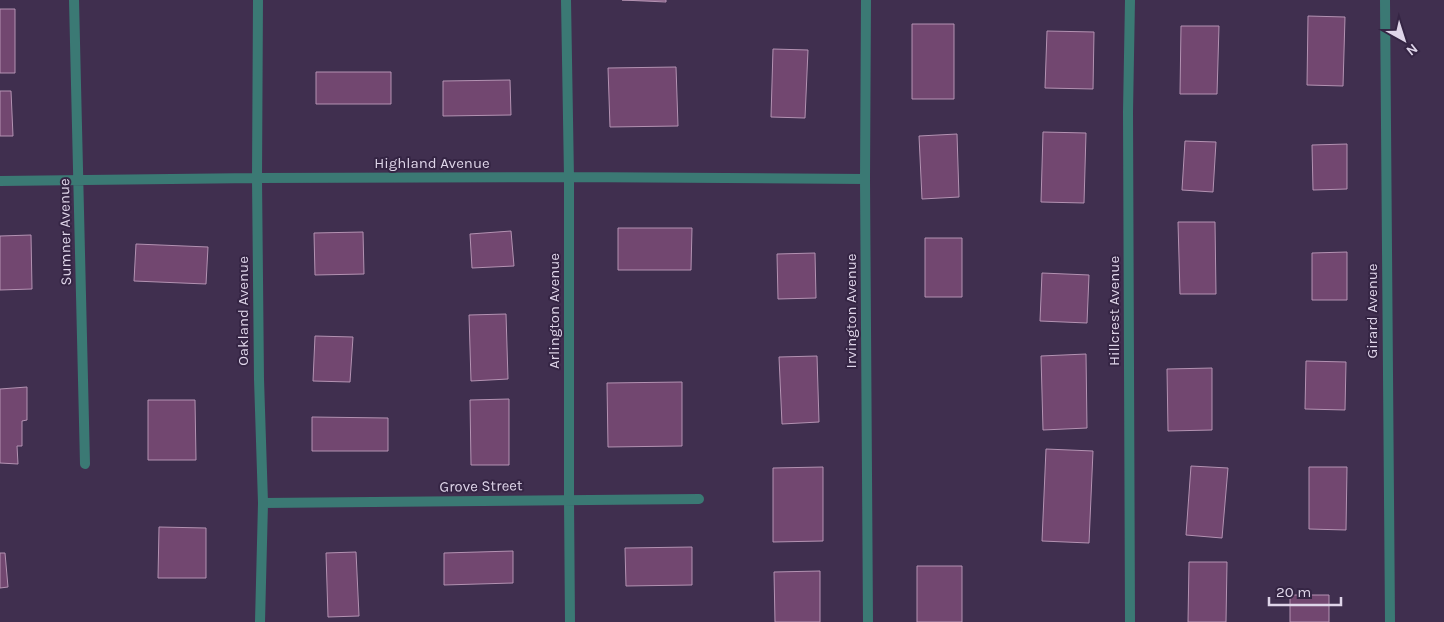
<svg xmlns="http://www.w3.org/2000/svg" width="1444" height="622" font-family="Karla,sans-serif">
  <style>
    .building { fill: #724770; stroke: #b392b2 }
    .lines { fill: none; stroke-linecap: round; stroke-linejoin: round }
    .street { stroke: #3b7974; stroke-width: 10 }
    .labels { text-anchor: middle; stroke-width: 4; stroke-linejoin: round; paint-order: stroke }
    .street-label { font-size: 15px; fill: #dfd5e9; stroke: #352544 }
  </style>
  <rect width="100%" height="100%" fill="#402f4f"/>
  <!-- building -->
  <path class="building" d="M622,0H666V2Z
    M0,9H15V73H0Z
    M1308,16L1345,17L1343,86L1307,85Z
    M912,24H954V99H912Z
    M1181,26H1219L1217,94H1180Z
    M1047,31L1094,32L1093,89L1045,88Z
    M773,49L808,50L805,118L771,117Z
    M676,67L678,126L610,127L608,68Z
    M316,72H391V104H316Z
    M510,80L511,115L443,116V81Z
    M0,91H11L13,136H0Z
    M1043,132L1086,133L1084,203L1041,202Z
    M957,134L959,197L922,199L919,136Z
    M1185,141L1216,142L1213,192L1182,190Z
    M1347,144V189L1313,190L1312,145Z
    M1178,222H1215L1216,294H1180Z
    M618,228H692L691,270H618Z
    M511,231L514,266L472,268L470,234Z
    M363,232L364,274L315,275L314,233Z
    M31,235L32,289L0,290V236Z
    M925,238H962V297H925Z
    M136,244L208,247L206,284L134,281Z
    M1347,252V300H1312V253Z
    M815,253L816,298L778,299L777,254Z
    M1042,273L1089,275L1087,323L1040,321Z
    M506,314L508,379L471,381L469,315Z
    M315,336L353,337L350,382L313,381Z
    M1086,354L1087,428L1043,430L1041,356Z
    M817,356L819,422L782,424L779,357Z
    M1306,361L1346,362L1345,410L1305,409Z
    M1212,368V430L1168,431L1167,369Z
    M682,382V446L608,447L607,383Z
    M27,387V420L22,421V446H17L18,464L0,463V389Z
    M509,399V465H471L470,400Z
    M148,400H195L196,460H148Z
    M312,417L388,418V451H312Z
    M1046,449L1093,451L1089,543L1042,541Z
    M1191,466L1228,468L1222,538L1186,535Z
    M823,467V541L773,542V468Z
    M1309,467H1347L1346,530L1309,529Z
    M159,527L206,528V578H158Z
    M692,547V585L626,586L625,548Z
    M513,551V583L444,585V553Z
    M356,552L359,616L328,617L326,553Z
    M0,553H5L8,587L0,588Z
    M1189,562H1227L1226,622H1188Z
    M917,566H962V622H917Z
    M820,571V622H775L774,572Z
    M1290,595H1329V622H1290Z"/>
  <g class="lines">
    <!-- street -->
    <path class="street" d="M74,0L85,464
      M258,0L257,178L259,379L263,503L260,622
      M566,0L569,177V500L570,622
      M866,0L865,179L868,622
      M1385,0L1390,622
      M0,181L257,178L569,177L865,179
      M263,503L699,499
      M1130,622L1128,112L1130,0"/>
  </g>
  <g class="labels">
    <!-- street labels -->
    <g class="street-label">
      <text x="432" y="168">Highland Avenue</text>
      <text transform="translate(65 232) rotate(-91)" y="5">Sumner Avenue</text>
      <text transform="translate(243 311) rotate(-90)" y="5">Oakland Avenue</text>
      <text transform="translate(554 311) rotate(-90)" y="5">Arlington Avenue</text>
      <text transform="translate(851 311) rotate(-90)" y="5">Irvington Avenue</text>
      <text transform="translate(1114 311) rotate(-90)" y="5">Hillcrest Avenue</text>
      <text transform="translate(1372 311) rotate(-90)" y="5">Girard Avenue</text>
      <text transform="translate(481 486) rotate(-1)" y="5">Grove Street</text>
    </g>
  </g>
  <!-- north arrow -->
  <g transform="translate(1404 40) rotate(141)" stroke="#352544" stroke-width="4" paint-order="stroke">
  <path d="M0-4L9 19L0 12L-9 19Z" fill="#dfd5e9"/>
  <text y="-8" font-size="14" font-weight="bold" text-anchor="middle" fill="#dfd5e9">N</text>
  </g>
  <!-- scale -->
  <path d="M1269 597v8h72v-8" fill="none" stroke="#dfd5e9" stroke-width="2.5"/>
  <text x="1276" y="597" font-size="15" fill="#dfd5e9" stroke="#352544" stroke-width="4" paint-order="stroke">20 m</text>
</svg>
